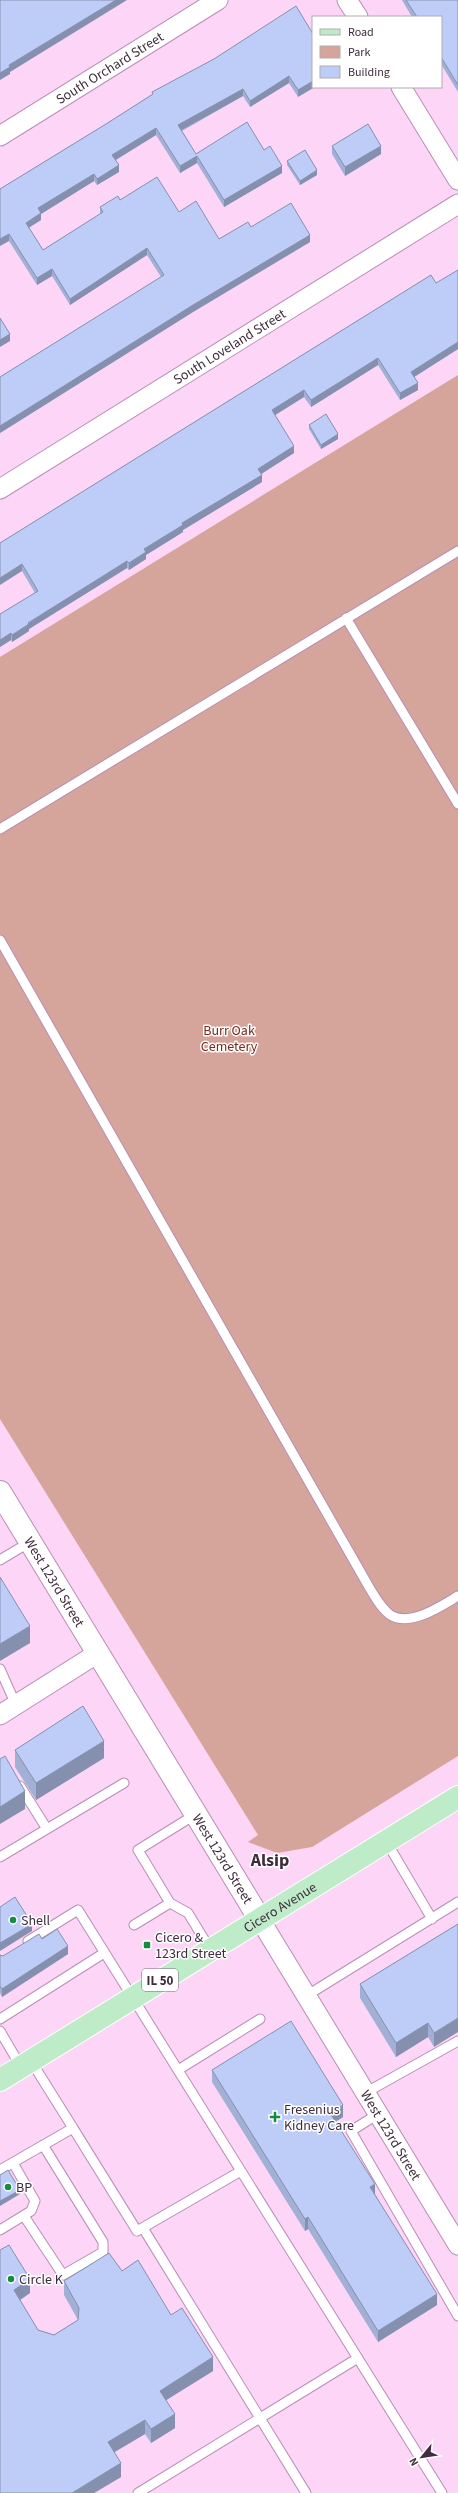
<svg xmlns="http://www.w3.org/2000/svg" width="458" height="2493" font-family="'Source Sans 3',sans-serif">
  <style>
    .green { fill: #d5a49b }
    .lines { fill: none; stroke-linecap: round; stroke-linejoin: round }
    .service-casing { stroke: #ba8db5; stroke-width: 11 }
    .minor-casing { stroke: #ba8db5; stroke-width: 21 }
    .tertiary-casing { stroke: #ba8db5; stroke-width: 24 }
    .primary-casing { stroke: #fff; stroke-width: 24 }
    .service { stroke: #fff; stroke-width: 9 }
    .minor { stroke: #fff; stroke-width: 19 }
    .tertiary { stroke: #fff; stroke-width: 22 }
    .primary { stroke: #bfecc8; stroke-width: 22 }
    .wall { fill: #a3b0d5 }
    .shaded-wall { fill: #8590ae }
    .building { fill: #becdf8; stroke: #8590ae }
    .poi-dot { fill: #188a43; stroke: #fff; stroke-width: 1.5 }
    .labels { text-anchor: middle; stroke-width: 3; stroke-linejoin: round; paint-order: stroke }
    .shield { fill: #fff; stroke: #796b77; stroke-width: 1 }
    .shield-label { font-size: 13px; font-weight: bold; fill: #3f2c3d }
    .street-label { font-size: 14px; fill: #3f2c3d; stroke: #fff }
    .park-label { font-size: 14px; fill: #782b20; stroke: #fff }
    .poi-label { font-size: 14px; fill: #3f2c3d; stroke: #fff; text-anchor: start }
    .district-label { font-size: 18px; font-weight: bold; fill: #3f2c3d; stroke: #fff }
  </style>
  <rect width="100%" height="100%" fill="#fcd5f7"/>
  <!-- green -->
  <path class="green" d="M458,375V1756L312,1847L277,1853L248,1842L258,1835L0,1419V657Z"/>
  <g class="lines">
    <!-- service casing -->
    <g class="service-casing">
      <path id="service" d="M346,618L458,804
        M0,829L458,551
        M0,940L369,1587C375,1597 382,1610 392,1616C412,1626 441,1606 458,1596
        M0,1560L30,1542
        M0,1669L16,1705
        M20,1786L47,1829
        M196,1814L138,1850L170,1903L188,1913L210,1949
        M386,1841L432,1919
        M0,1857L124,1783
        M134,1925L170,1903
        M28,1941L78,1910L442,2493
        M306,1996L458,1902
        M0,2019L104,1953
        M0,2031L21,2067
        M178,2070L260,2019
        M365,2093L458,2041
        M378,2114L351,2131L458,2316
        M73,2128L137,2231L241,2171
        M0,2170L73,2128L31,2061
        M24,2216L63,2275L103,2252V2242L43,2145
        M143,2228L306,2493
        M0,2230L31,2211L35,2201L13,2163
        M138,2493L358,2358"/>
    </g>
    <!-- minor casing -->
    <g class="minor-casing">
      <g id="minor">
        <path d="M347,0L358,17"/>
        <path d="M401,87L458,180"/>
        <path id="s1" d="M0,136L218,0"/>
        <path id="s2" d="M0,489L458,204"/>
        <path d="M0,1715L98,1653"/>
        <path id="s3" d="M259,1918L458,2245"/>
      </g>
    </g>
    <!-- tertiary casing -->
    <g class="tertiary-casing">
      <g id="tertiary">
        <path id="s4" d="M0,1492L259,1918"/>
      </g>
    </g>
    <!-- primary casing -->
    <g class="primary-casing">
      <g id="primary">
        <path id="s5" d="M0,2080L458,1797"/>
      </g>
    </g>
    <!-- service -->
    <use href="#service" class="service"/>
    <!-- minor -->
    <use href="#minor" class="minor"/>
    <!-- tertiary -->
    <use href="#tertiary" class="tertiary"/>
    <!-- primary -->
    <use href="#primary" class="primary"/>
  </g>
  <!-- wall -->
  <path class="wall" d="M402,0H458V92L441,64V17H412Z
    M313,34L298,97L289,83L250,107L243,96L182,131L196,154L264,150L282,173L224,207L197,163L180,173L156,135L116,160L119,172L97,185L94,181L41,214V220L29,228L43,250L100,214V207L120,200L179,212L219,239L251,227L310,242L193,312L0,433V377L161,277L147,255L70,305L52,276L37,285L9,241L0,189L106,124L152,95V92Z
    M332,146L381,154L345,176L332,154Z
    M287,161L317,175L300,185L287,165Z
    M431,275L458,349L414,377L418,390L400,400L378,365L311,407L304,397L275,415L294,453L261,474L262,482L183,530V532L146,555V559L129,570L127,568L29,629V631L12,642L11,640L0,647V614L35,593L22,571L0,543Z
    M309,425L338,439L321,449L309,429Z
    M15,1750L104,1758L36,1800L15,1767Z
    M458,1924L434,2047L428,2037L396,2057L360,1998V1984Z
    M42,1939L68,1954L2,1997L0,1993V1955L3,1956Z
    M212,2070L343,2117L335,2122L375,2194L437,2305L378,2342L308,2229L305,2231L212,2082Z
    M0,2250L30,2293L20,2300L38,2330L54,2335L78,2320L64,2295V2281L122,2271L171,2315L213,2371L166,2400L175,2428L151,2443L145,2434L114,2452L121,2477L94,2493Z"/>
  <!-- shaded-wall -->
  <path class="shaded-wall" d="M116,0H127L10,72V74L0,80V73L9,65Z
    M289,76V83L250,107V101Z
    M313,81V87H315L298,97V90Z
    M243,89V96L178,132V125Z
    M156,128V135L112,162V155Z
    M381,146V154L345,176V167Z
    M197,156V163L180,173V166Z
    M119,165V172L97,185V179Z
    M282,166V173L224,207V200Z
    M317,170V175L300,185V181Z
    M94,174V181L41,214V220L26,229V223L38,208Z
    M9,234V241L0,246V239Z
    M310,235V242L193,312L0,433V426L193,305Z
    M147,248V255L70,305V299Z
    M52,269V276L37,285V278Z
    M10,334V341L0,347V340Z
    M458,342V349L411,379V372Z
    M378,358V365L311,407V400Z
    M418,383V390L400,400V393Z
    M304,390V397L272,417V410Z
    M338,434V439L321,449V445Z
    M294,446V453L258,476V469Z
    M262,475V482L183,530V532L146,555V559L129,570V563L144,549L182,523Z
    M127,561V568L29,629V631L12,642V635L28,623Z
    M22,564V571L0,585V578Z
    M11,633V640L0,647V640Z
    M30,1626V1643L0,1661V1644Z
    M104,1741V1758L36,1800V1783Z
    M25,1791V1809L0,1824V1807Z
    M32,1924V1931L0,1951V1943Z
    M68,1946V1954L2,1997V1989Z
    M458,2018V2032L434,2047V2033Z
    M428,2023V2037L396,2057V2043Z
    M343,2105V2117L330,2125V2113Z
    M375,2184V2196L370,2187Z
    M20,2190V2194L0,2206V2201Z
    M308,2217V2229L305,2231V2219Z
    M30,2279V2293L14,2304V2290Z
    M437,2294V2305L378,2342V2331Z
    M213,2357V2371L160,2404V2391Z
    M175,2414V2428L151,2443V2429Z
    M145,2420V2434L108,2456V2442Z
    M121,2463V2477L94,2493H72Z"/>
  <!-- building -->
  <path class="building" d="M0,0H116L9,65L10,67L0,73Z
    M406,0H458V85L441,57V17H417Z
    M296,6L313,34V81L298,90L289,76L250,101L243,89L178,125L196,154L247,122L264,150L270,146L282,166L224,200L197,156L180,166L156,128L112,155L119,165L97,179L94,174L38,208L41,213L26,223L43,250L103,212L100,207L118,196L120,200L157,177L179,212L196,201L219,239L248,222L251,227L291,203L310,235L193,305L0,426V377L164,275L147,248L70,299L52,269L37,278L9,234L0,239V189L106,124L153,94L152,92L214,59Z
    M368,124L381,146L345,167L332,146Z
    M305,150L317,170L300,181L287,161Z
    M458,270V342L411,372L418,383L400,393L378,358L311,400L304,390L272,410L294,446L258,469L262,475L182,523L183,525L144,549L146,552L129,563L127,561L28,623L29,624L12,635L11,633L0,640V614L38,591L22,564L0,578V543L431,275L436,283Z
    M0,318L10,334L0,340Z
    M326,414L338,434L321,445L309,425Z
    M0,1577L30,1626L0,1644Z
    M83,1706L104,1741L36,1783L15,1750Z
    M5,1756L25,1791L0,1807V1759Z
    M15,1897L32,1924L0,1943V1907Z
    M458,1924V2018L434,2033L428,2023L396,2043L360,1984Z
    M57,1929L68,1946L2,1989L0,1986V1955L3,1956L39,1934L42,1939Z
    M291,2021L343,2105L330,2113L375,2184L370,2187L437,2294L378,2331L308,2217L305,2219L212,2070Z
    M8,2170L20,2190L0,2201V2175Z
    M9,2245L30,2279L14,2290L38,2330L54,2335L78,2320L79,2308L64,2281L109,2253L122,2271L138,2260L171,2315L182,2308L213,2357L160,2391L175,2414L151,2429L145,2420L108,2442L121,2463L72,2493H0V2250Z"/>
  <!-- markers -->
  <g class="poi-dot">
    <circle cx="13" cy="1920" r="4"/>
    <rect x="143" y="1941" width="8" height="8" rx="2"/>
    <path d="M273 2111h4v4h4v4h-4v4h-4v-4h-4v-4h4z"/>
    <circle cx="8" cy="2187" r="4"/>
    <circle cx="11" cy="2279" r="4"/>
  </g>
  <g class="labels">
    <!-- shield labels -->
    <rect class="shield" x="142" y="1969" width="36" height="22" rx="3"/>
    <g class="shield-label">
      <text x="160" y="1985">IL 50</text>
    </g>
    <!-- street labels -->
    <g class="street-label">
      <text dy="5" stroke="none"><textPath href="#s1" startOffset="129">South Orchard Street</textPath></text>
      <text dy="5" stroke="none"><textPath href="#s2" startOffset="270">South Loveland Street</textPath></text>
      <text dy="5" stroke="none"><textPath href="#s4" startOffset="105">West 123rd Street</textPath></text>
      <text dy="5" stroke="none"><textPath href="#s4" startOffset="429">West 123rd Street</textPath></text>
      <text dy="5" stroke="none"><textPath href="#s5" startOffset="329">Cicero Avenue</textPath></text>
      <text dy="5" stroke="none"><textPath href="#s3" startOffset="254">West 123rd Street</textPath></text>
    </g>
    <!-- park labels -->
    <g class="park-label">
      <text x="229" y="1035">Burr Oak<tspan x="229" dy="16">Cemetery</tspan></text>
    </g>
    <!-- poi labels -->
    <g class="poi-label">
      <text x="21" y="1925">Shell</text>
      <text x="155" y="1942">Cicero &amp;<tspan x="155" dy="16">123rd Street</tspan></text>
      <text x="284" y="2114">Fresenius<tspan x="284" dy="16">Kidney Care</tspan></text>
      <text x="16" y="2192">BP</text>
      <text x="19" y="2284">Circle K</text>
    </g>
    <!-- district labels -->
    <g class="district-label">
      <text x="270" y="1866">Alsip</text>
    </g>
  </g>
  <!-- legend -->
  <rect x="312" y="16" width="130" height="72" fill="#ffffff" stroke="#b2abb1"/>
  <rect x="320" y="29" width="20" height="6" fill="#bfecc8" stroke="#b2abb1"/>
  <text x="348" y="36" font-size="12" fill="#3f2c3d">Road</text>
  <rect x="320" y="46" width="20" height="12" fill="#d5a49b" stroke="#b2abb1"/>
  <text x="348" y="56" font-size="12" fill="#3f2c3d">Park</text>
  <rect x="320" y="66" width="20" height="12" fill="#becdf8" stroke="#b2abb1"/>
  <text x="348" y="76" font-size="12" fill="#3f2c3d">Building</text>
  <!-- north arrow -->
  <g transform="translate(422 2457) rotate(240)" stroke="#ffffff" stroke-width="3" paint-order="stroke">
  <path d="M0-3L7 15L0 10L-7 15Z" fill="#3f2c3d"/>
  <text y="-6" font-size="11" font-weight="bold" text-anchor="middle" fill="#3f2c3d">N</text>
  </g>
</svg>
